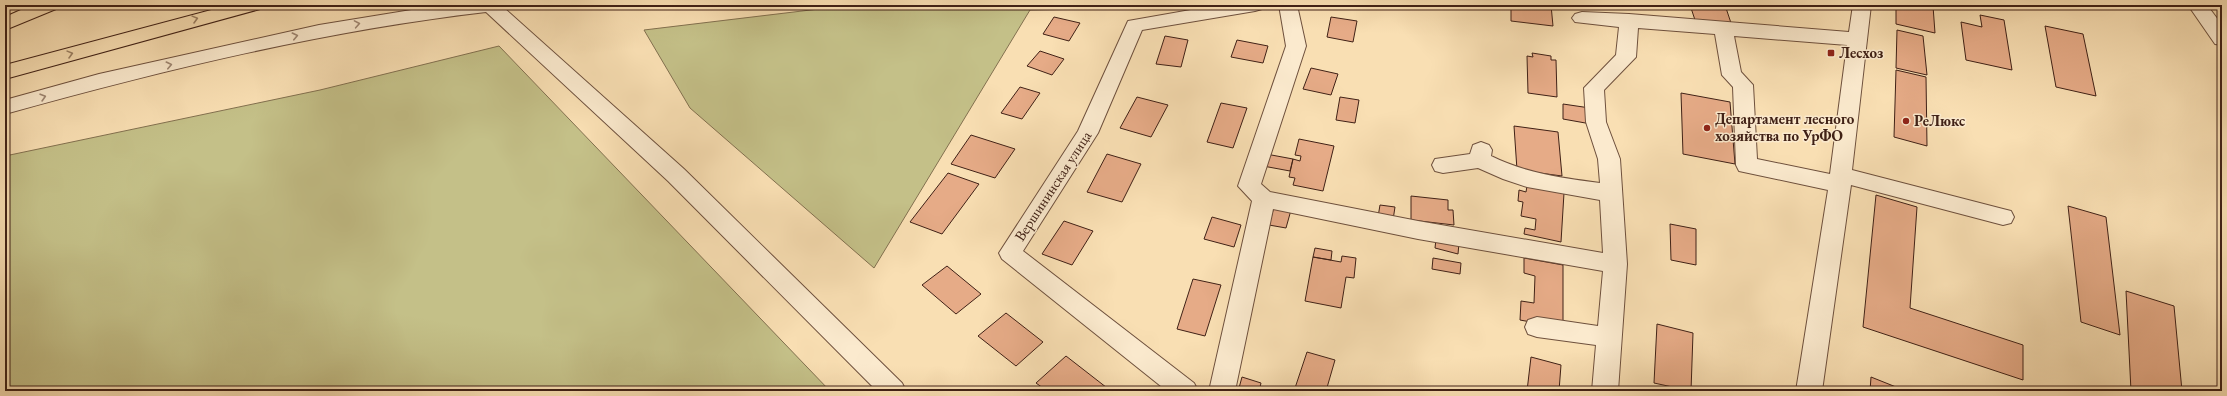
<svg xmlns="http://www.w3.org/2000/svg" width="2227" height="396" font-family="'EB Garamond',serif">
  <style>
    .green { fill: #c4c088; stroke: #82704f }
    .building { fill: #e6ab87; stroke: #402116 }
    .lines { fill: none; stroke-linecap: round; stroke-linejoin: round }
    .minor-casing { stroke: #6e503d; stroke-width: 2 }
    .major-casing { stroke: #402116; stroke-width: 2 }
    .minor { fill: #fbeace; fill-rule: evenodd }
    .major { fill: #f9dfb3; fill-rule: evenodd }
    .oneway { stroke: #9c8064 }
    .oneway2 { stroke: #9e8672 }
    .poi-dot { fill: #8f2418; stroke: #fbeace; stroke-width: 1.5 }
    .labels { text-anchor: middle; stroke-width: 3; stroke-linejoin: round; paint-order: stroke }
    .poi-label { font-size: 15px; font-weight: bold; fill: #402116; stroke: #fbeace; text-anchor: start }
    .street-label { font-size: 15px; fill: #402116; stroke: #fbeace }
  </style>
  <rect width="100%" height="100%" fill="#f9dfb3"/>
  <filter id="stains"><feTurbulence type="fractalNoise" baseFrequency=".005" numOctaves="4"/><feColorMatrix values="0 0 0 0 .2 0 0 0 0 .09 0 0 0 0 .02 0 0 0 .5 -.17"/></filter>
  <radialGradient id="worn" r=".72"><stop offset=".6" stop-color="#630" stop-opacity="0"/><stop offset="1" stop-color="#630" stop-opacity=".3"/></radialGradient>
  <!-- green -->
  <path class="green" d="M852,5H1172L1160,8L1030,10L874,268L690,108L644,30Z
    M499,46L830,391H5V156L320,90Z"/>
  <!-- building -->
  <path class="building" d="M1511,5H1551L1553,26L1511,21Z
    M1690,5H1725L1731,23L1695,20Z
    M1896,5L1933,6L1935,33L1896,24Z
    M1980,15L2004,20L2012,70L1966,60L1961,22L1982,27Z
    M1054,17L1080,23L1069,41L1043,34Z
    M1331,17L1357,21L1353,42L1327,37Z
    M2045,26L2083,34L2096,96L2056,87Z
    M1897,30L1923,36L1927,75L1896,68Z
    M1165,36L1188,40L1181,67L1156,64Z
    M1237,40L1268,46L1263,63L1231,57Z
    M1040,51L1064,59L1052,75L1027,66Z
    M1532,53L1551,56V60H1556L1557,97L1528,93L1527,56L1533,57Z
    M1311,68L1338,74L1331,95L1303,89Z
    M1896,70L1926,77L1927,146L1894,137Z
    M1020,87L1040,93L1022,119L1001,113Z
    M1681,93L1730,102L1735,164L1683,154Z
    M1137,97L1168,105L1151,137L1120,128Z
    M1340,97L1359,100L1355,123L1336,120Z
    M1221,103L1247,108L1233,148L1207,142Z
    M1563,104L1590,108L1591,124L1563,119Z
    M1514,126L1558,132L1562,176L1517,170Z
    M971,135L1015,149L995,178L951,164Z
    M1299,139L1334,146L1323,191L1293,185L1295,178L1289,177L1293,159L1300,161L1301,156L1295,155Z
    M1107,154L1141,164L1122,202L1087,192Z
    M1266,154L1293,159L1290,171L1263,166Z
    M948,173L979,184L942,234L910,222Z
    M1527,186L1564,193L1561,242L1524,234L1525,228L1535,230L1536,219L1521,216L1523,202L1518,201L1519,190L1526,192Z
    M1876,195L1917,207L1910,308L2023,345V380L1863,327Z
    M1411,196L1448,200V210H1453L1454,225L1411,220Z
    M1380,205L1395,207L1393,220L1378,217Z
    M2068,206L2106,217L2120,335L2081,322Z
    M1274,207L1291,210L1286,228L1269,225Z
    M1212,217L1241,225L1234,247L1204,239Z
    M1064,221L1093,231L1072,265L1042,254Z
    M1670,224L1696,229V265L1671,260Z
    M1436,239L1459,243L1458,254L1435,248Z
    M1315,248L1332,251L1331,260L1313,257Z
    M1342,256L1356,258L1354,278L1346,277L1341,308L1305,301L1313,257L1341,262Z
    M1433,258L1461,263L1460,274L1432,269Z
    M1524,258L1563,265V328L1520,320L1521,301L1534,303L1535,276L1524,273Z
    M947,266L981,294L956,314L922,285Z
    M1193,279L1221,285L1205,336L1177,329Z
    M2126,291L2174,306L2182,391H2131Z
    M1006,313L1043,342L1016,366L978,336Z
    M1657,324L1693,333L1691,391L1654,383Z
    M1307,352L1335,360L1326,391H1294Z
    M1066,356L1111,391H1047L1036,383Z
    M1531,357L1561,365L1559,391H1527Z
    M1242,377L1261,383L1259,391L1239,388Z
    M1871,377L1906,391H1870Z"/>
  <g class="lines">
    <!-- minor casing -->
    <g class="minor-casing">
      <path id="minor" d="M442,5H504L503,7L684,169L902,383L906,391H877L668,181L486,12C323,31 163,70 5,114V100L99,74L319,25Z
        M1219,5H1264L1262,9L1255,11L1142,30L1098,133L1023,251L1194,383L1198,391H1167L1002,259L999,253L1078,131L1128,21Z
        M1279,5H1297L1306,46L1261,184L1270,192L1418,221L1603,253L1600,200L1527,187L1503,179L1478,168L1443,173L1435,171L1432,165L1435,159L1470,154L1473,145L1481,142L1489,145L1492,150L1491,156C1525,173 1562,178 1600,183L1598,159L1586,122L1584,88L1616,55L1619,27L1575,22L1572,18L1575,14L1582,12L1629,14L1849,32L1853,5H1871L1852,170L2003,209L2011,211L2014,217L2011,223L2003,225L1851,185L1822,391H1796L1828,190L1739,171L1736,165L1733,87L1722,75L1715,34L1638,28L1636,57L1604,90L1606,122L1620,159L1627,264L1618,391H1592L1596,345L1537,337L1528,334L1525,327L1528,320L1537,317L1598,326L1603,271L1418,239L1273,209L1235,391H1209L1252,201L1238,186L1286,46ZM1734,36L1847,45L1830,174L1757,159L1753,85L1741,72Z
        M2188,5H2207L2222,25V45L2215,44Z"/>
    </g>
    <!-- major casing -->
    <g class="major-casing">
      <path id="major" d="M32,5H58L56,9L5,30V17Z
        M230,5H262L260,9L5,79V65Z"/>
    </g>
    <!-- minor -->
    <use href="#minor" class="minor"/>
    <!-- major -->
    <use href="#major" class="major"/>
  </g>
  <!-- one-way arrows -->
  <defs><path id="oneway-chevron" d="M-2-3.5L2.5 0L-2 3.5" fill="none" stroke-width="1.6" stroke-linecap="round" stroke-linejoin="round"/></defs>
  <g class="oneway">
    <use href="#oneway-chevron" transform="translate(195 19) rotate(-15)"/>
    <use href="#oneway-chevron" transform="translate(70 54) rotate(-15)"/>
  </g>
  <g class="oneway2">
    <use href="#oneway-chevron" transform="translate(357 24) rotate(-10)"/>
    <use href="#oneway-chevron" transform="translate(295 36) rotate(-13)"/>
    <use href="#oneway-chevron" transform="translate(169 65) rotate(-13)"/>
    <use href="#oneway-chevron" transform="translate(43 97) rotate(-16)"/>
  </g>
  <!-- markers -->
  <g class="poi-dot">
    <rect x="1827" y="49" width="8" height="8" rx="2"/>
    <circle cx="1906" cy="121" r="4"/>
    <circle cx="1707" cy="128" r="4"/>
  </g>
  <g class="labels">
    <!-- poi labels -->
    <g class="poi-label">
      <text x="1839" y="58">Лесхоз</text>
      <text x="1715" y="124">Департамент лесного<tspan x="1715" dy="17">хозяйства по УрФО</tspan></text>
      <text x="1914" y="126">РеЛюкс</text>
    </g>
    <!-- street labels -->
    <g class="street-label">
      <text transform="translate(1053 186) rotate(-57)" y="5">Вершининская улица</text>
    </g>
  </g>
  <!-- margin -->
  <rect width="2227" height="396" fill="none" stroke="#f9dfb3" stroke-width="20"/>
  <rect x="6" y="6" width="2215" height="384" fill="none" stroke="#402116" stroke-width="2"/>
  <rect x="10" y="10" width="2207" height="376" fill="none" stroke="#402116"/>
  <rect width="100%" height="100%" filter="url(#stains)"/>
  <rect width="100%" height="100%" fill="url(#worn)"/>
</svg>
